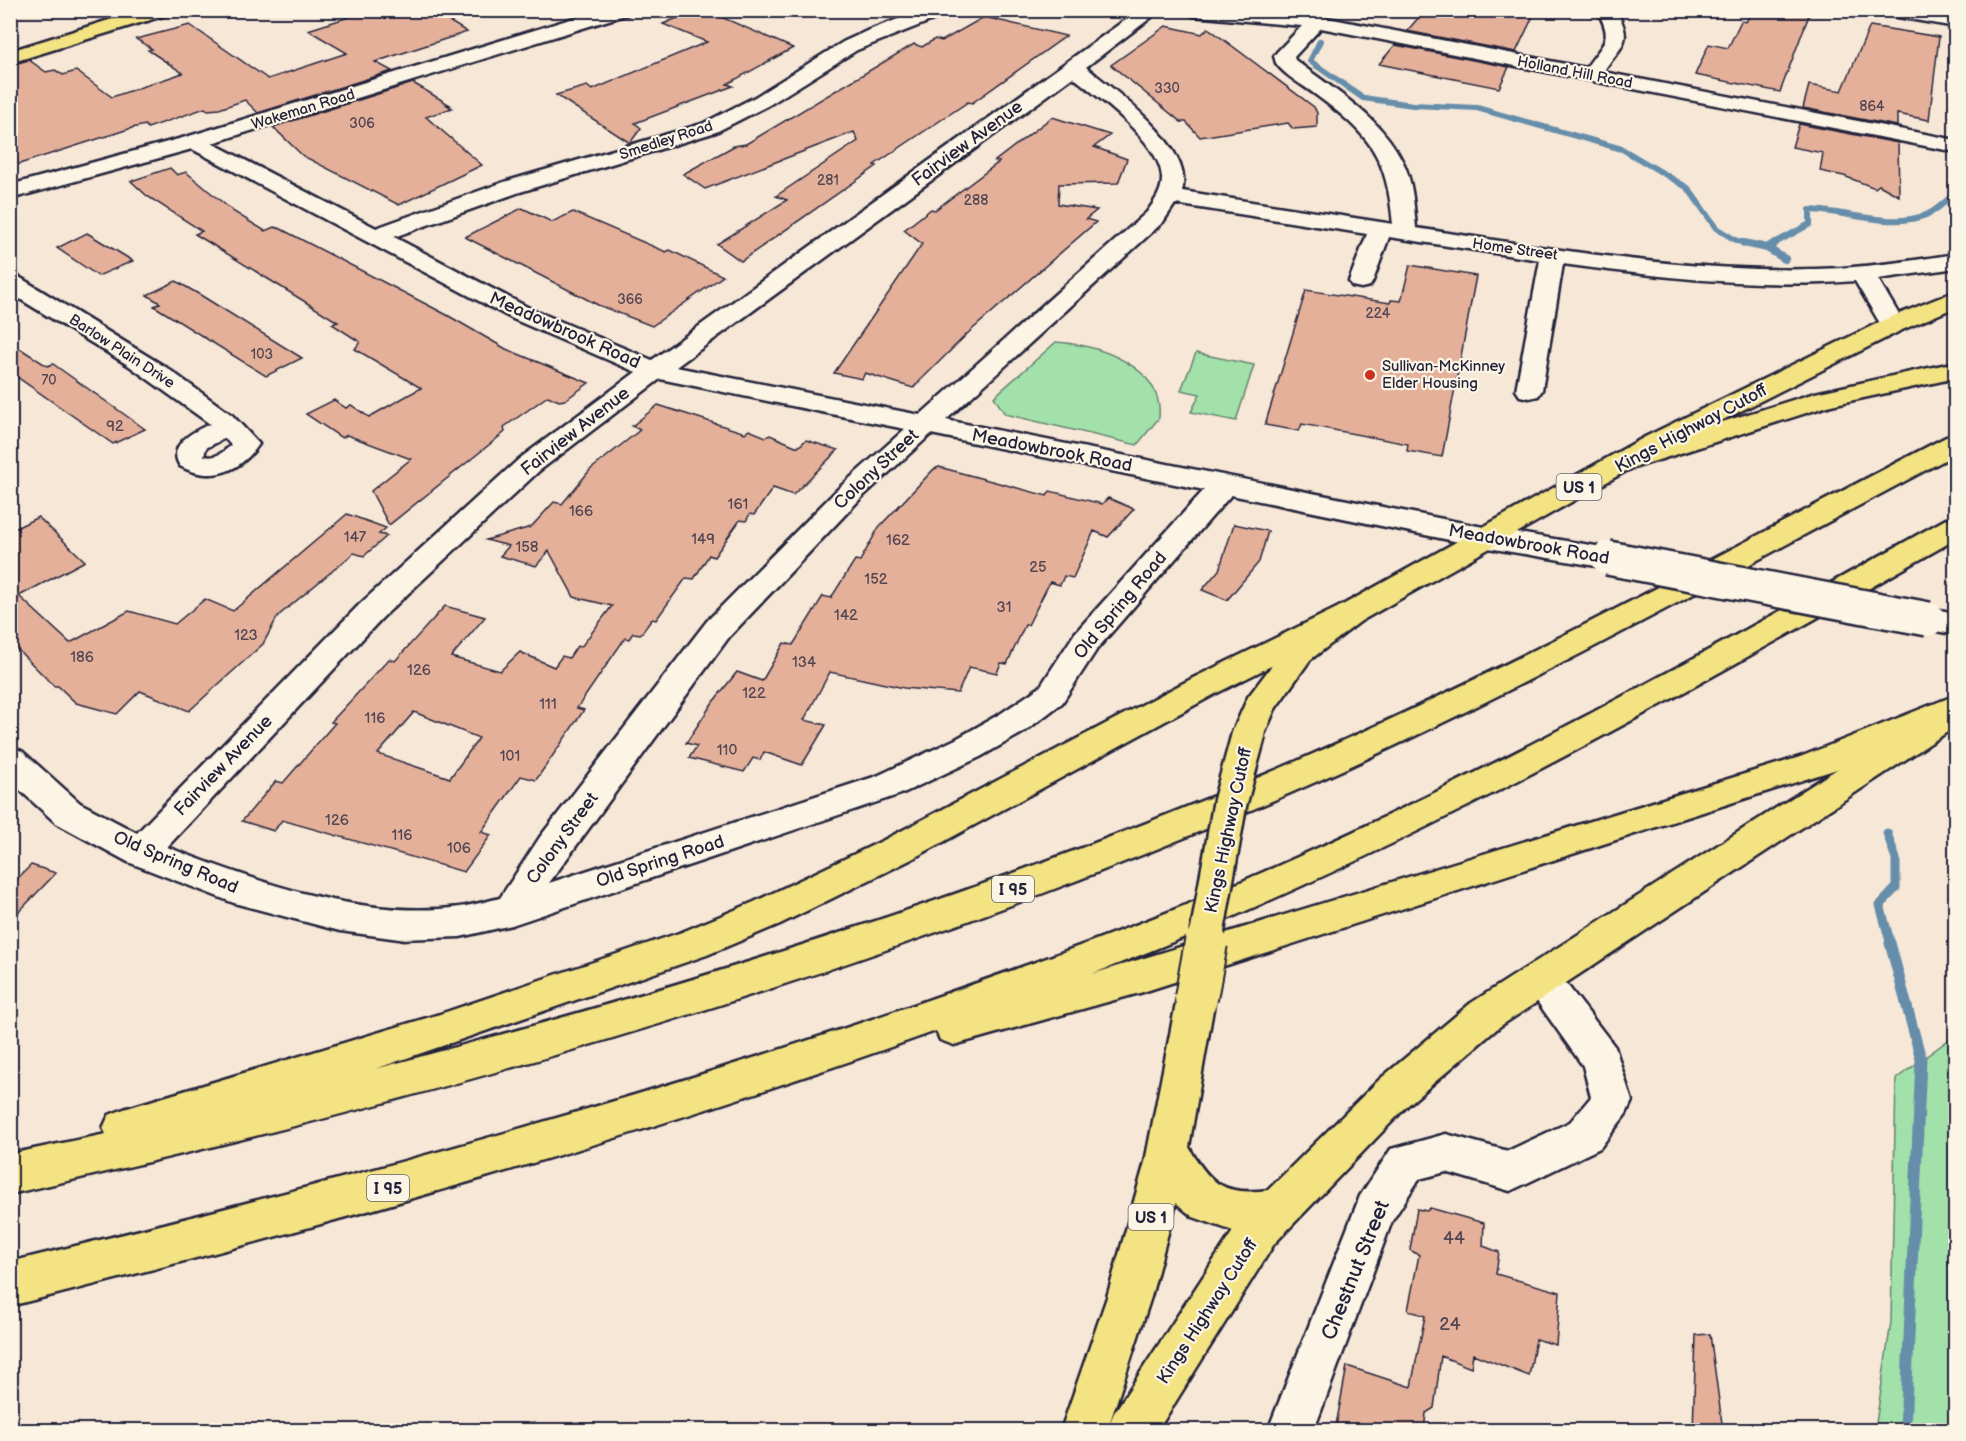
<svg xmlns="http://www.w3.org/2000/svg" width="1966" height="1441" font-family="'Balsamiq Sans',sans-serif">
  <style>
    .green { fill: #a2e1a9; stroke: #628272; stroke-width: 1.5 }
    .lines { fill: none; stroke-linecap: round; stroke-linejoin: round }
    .stream-far3 { stroke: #668eab; stroke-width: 6 }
    .stream-far2 { stroke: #668eab; stroke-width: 8 }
    .stream-far1 { stroke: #668eab; stroke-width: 9 }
    .stream { stroke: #668eab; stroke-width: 11 }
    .building { fill: #e5b09a; stroke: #22223b; stroke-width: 1.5; fill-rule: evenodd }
    .minor-casing { stroke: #22223b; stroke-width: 5 }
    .major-casing { stroke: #22223b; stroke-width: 5 }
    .highway-casing { stroke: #22223b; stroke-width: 5 }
    .minor { fill: #fcf5e5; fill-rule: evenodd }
    .major { fill: #f4e382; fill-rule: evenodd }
    .highway { fill: #f4e382; fill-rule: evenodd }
    .minor-bridge-casing { stroke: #22223b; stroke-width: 38; stroke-linecap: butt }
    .major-bridge-far1-casing { stroke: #22223b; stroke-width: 38; stroke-linecap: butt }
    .major-bridge-casing { stroke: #22223b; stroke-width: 46; stroke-linecap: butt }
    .minor-bridge { stroke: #fcf5e5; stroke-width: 33 }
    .major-bridge-far1 { stroke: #f4e382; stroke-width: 33 }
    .major-bridge { stroke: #f4e382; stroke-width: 42 }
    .poi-dot { fill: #c8321e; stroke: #fcf5e5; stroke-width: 2 }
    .labels { text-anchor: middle; stroke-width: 4.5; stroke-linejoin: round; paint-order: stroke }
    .far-number-label { font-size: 14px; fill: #534653 }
    .far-street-label { font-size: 15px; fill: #22223b; stroke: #fcf5e5 }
    .far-poi-label { font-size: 15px; fill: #22223b; stroke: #fcf5e5; text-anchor: start }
    .number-label { font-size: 15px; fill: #534653 }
    .shield { fill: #fcf5e5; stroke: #63616e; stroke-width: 1.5 }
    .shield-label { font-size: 16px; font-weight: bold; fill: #22223b }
    .street-label { font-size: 18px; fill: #22223b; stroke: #fcf5e5 }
    .near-number-label { font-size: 18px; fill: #534653 }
    .near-street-label { font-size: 21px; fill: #22223b; stroke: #fcf5e5 }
  </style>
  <rect width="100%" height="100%" fill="#f7e7d6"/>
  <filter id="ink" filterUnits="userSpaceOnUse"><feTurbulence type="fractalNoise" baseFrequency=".0167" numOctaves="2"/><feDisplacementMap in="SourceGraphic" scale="12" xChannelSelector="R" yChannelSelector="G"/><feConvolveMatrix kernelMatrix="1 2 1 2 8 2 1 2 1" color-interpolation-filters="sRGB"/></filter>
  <g filter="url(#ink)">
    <!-- green -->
    <path class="green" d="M1056,342C1099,345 1164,366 1159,418L1137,445L1005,414L994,397Z
      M1196,353L1254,365L1236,421L1191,412L1200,394L1181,390Z
      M1955,1035V1430H1875L1891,1322L1896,1079Z"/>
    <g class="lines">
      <!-- stream-far3 -->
      <path class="stream-far3" d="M1320,41L1310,61L1363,98L1413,105L1477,108L1622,149L1688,188L1716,228L1737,241L1750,244
        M1773,244L1810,224V210C1847,211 1890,229 1926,215C1937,211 1946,200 1956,193"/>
      <!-- stream-far2 -->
      <path class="stream-far2" d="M1744,243L1767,248L1785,259
        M1767,248L1775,243"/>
      <!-- stream-far1 -->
      <path class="stream-far1" d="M1887,833L1896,859V888L1880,905L1891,945"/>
      <!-- stream -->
      <path class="stream" d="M1890,943L1921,1059L1905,1430"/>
    </g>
    <!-- building -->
    <path class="building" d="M371,10L385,18L410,10H431L467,32L375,62L392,71L258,113L245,100L219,109L208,110L205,108L148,128L145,125L132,128L10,167V65L29,60L46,72L55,70L63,75L76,71L112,97L183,73L148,50L152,49L136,39L190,25L268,79L347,53L308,30Z
      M696,10H705L793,48L727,84L733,86L635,123L641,128L630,143L556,95L587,86L592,90L707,42L663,24Z
      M1425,10H1536L1516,52L1407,31Z
      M1753,10H1781L1809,15L1780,92L1695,75L1709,44L1728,48L1741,21L1746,22Z
      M984,17L1066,36L972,103L968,102L874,165L877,166L741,261L717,244L787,200L776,196L858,141L854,132L705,189L683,174L734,146L746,144L914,44L922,47L935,39L942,41Z
      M1166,26L1202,34L1208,28L1314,107L1317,113V127L1293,129L1288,123L1200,137L1186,122H1181L1111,65Z
      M1870,26L1939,37L1929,120L1897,114V126L1803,108L1809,85L1842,91Z
      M1395,45L1509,67L1499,88L1379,64Z
      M413,83L450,105H447L452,108L426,117L482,165L399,205L303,156L273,127Z
      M1052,117L1110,135L1094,147L1127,159L1118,183L1059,184L1058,204L1097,210L1086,219L1096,222L967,334L913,388L865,373L862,379L834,373L922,244L904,230L931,209L935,210L999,162L995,161Z
      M1799,124L1898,143L1899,196L1879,185L1875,188L1844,176L1820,171L1823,153L1792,147Z
      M170,168L177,175L186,172L234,212L265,231L274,227L281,229L447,315L506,349L589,383L565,400L559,401L548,396L504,427L505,432L389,525L371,491L411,459L347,435L342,438L306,414L334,400L346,408L351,405L369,417L421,388L355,349L360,342L332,324L338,322L195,234L202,231L147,196L131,181Z
      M522,208L552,222L573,212L666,252L670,250L723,276L652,326L598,305L465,237Z
      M87,233L133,261L98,276L57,248Z
      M1410,265L1476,276L1442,457L1407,451L1408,444L1302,424L1299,431L1265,425L1306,290L1390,303L1391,300L1401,301Z
      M176,281L202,296L302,358L266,376L154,306L160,303L147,295Z
      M10,342L47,366L53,364L145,429L113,444L10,372Z
      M658,405L745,433L749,430L766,437L770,435L798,447L806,440L838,450L793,495L773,488L754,515L750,514L746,521L740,520L714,557L709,555L694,579L686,578L656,620L652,619L641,634L633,633L629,639L625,638L577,708L584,710L536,780L521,776L481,832L491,835L464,872L282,820L274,831L242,821L276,781L283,783L335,723L331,722L389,659L395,661L445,606L485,617L451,657L500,671L520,652L554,667L562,656L569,658L577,646L581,647L612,606L574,597L549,551L536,566L500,556L509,546L486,540L531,527L554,502L562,504L590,470L640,430L632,426ZM414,712L479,738L450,778L378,754Z
      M939,467L1047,496L1050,491L1102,504L1108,498L1134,509L1108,537L1094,531L1073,578L1064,576L1060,585L1050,582L1028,625H1025L1007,664L1001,663L997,673L969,667L958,693L904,688L830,672L804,720L826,725L802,765L764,752L760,760L753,758L744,772L689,758L697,746L686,743L713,702L737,672L762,681L784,643L793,645L823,596L831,598L855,560L860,561L879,527L934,469Z
      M347,514L386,528L379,534L387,536L364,556L354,553L278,616L263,644L189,711L140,691L117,714L76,703L58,686H54L10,642V531L38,517L85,561L19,596L70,643L129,611L175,624L205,599L233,611Z
      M1234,524L1268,531L1259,562L1227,600L1202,590L1219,570Z
      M31,865L56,873L10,921V886Z
      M1430,1208L1484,1223L1483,1246L1499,1252L1496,1274L1560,1292L1556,1345L1536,1339L1529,1376L1473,1354L1471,1368L1441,1356L1434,1408L1426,1413L1424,1431H1335L1347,1366L1411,1387L1425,1316L1408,1310L1419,1255L1410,1250L1417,1209L1427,1211Z
      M1710,1334L1723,1431H1693L1696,1335Z"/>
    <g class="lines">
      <!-- minor casing -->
      <g class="minor-casing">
        <path id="minor" d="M108,10H152L157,15L148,21L110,14Z
          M600,10H630L628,14L212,143L376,228L504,182L702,124L755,97L843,42L869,30L922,10H950L948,14L857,50L769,105L716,132L520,192L394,237L531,309L652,360L1139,10H1161L1086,67C1115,91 1195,148 1182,191L1393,224C1387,156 1370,135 1316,95C1303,85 1285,76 1276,63L1274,56L1277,52L1302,26L1193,16L1184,10H1256L1317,16L1586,68C1604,41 1614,41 1597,10H1616C1634,42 1622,44 1603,72L1956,140V152L1321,28L1294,57L1295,60C1335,91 1382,117 1404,164C1413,184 1414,206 1416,228C1556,249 1700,276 1842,268C1880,265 1918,260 1956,254V268L1878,279L1905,325L1902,330L1893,332L1884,330L1855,281C1758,289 1659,277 1563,264L1542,390L1538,396L1529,398L1520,396L1516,390L1540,260L1389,237L1373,281L1370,286L1361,288L1352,286L1349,281L1367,234L1175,204L1163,222L946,420L1488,528L1608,548L1619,551L1623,558L1619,565L1608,568L1488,548L1231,495L1097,649L1062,703L1024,732L980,757L901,794L512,925L460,937L399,939L340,931L234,903L128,862L56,823L10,781V747L22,751L80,803L137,833L360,604L519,459L636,372L513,319L192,149L10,199V185L186,137ZM1073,77C1098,97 1163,144 1162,179C1162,192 1154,202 1147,212L920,415L676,367ZM660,379L905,429L840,487L707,621L540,837L500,898C487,901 473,905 460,907C361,920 258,882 167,847L382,618L539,471ZM931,434L1204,490L1075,633L1040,687L1000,714L956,739L877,776L549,883L729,637L860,499Z
          M1882,10H1927L1956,15V27L1891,16Z
          M10,275L19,277L167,368L232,415L259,444C240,472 211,483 180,466C166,445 194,431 210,424L128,365L10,293ZM225,438L231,445C223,453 215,459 204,456L206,448Z
          M1928,608L1956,613V635L1917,627L1913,619L1917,611Z
          M1541,964L1555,969L1615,1047L1632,1101L1626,1114L1600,1148L1510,1191L1446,1172L1419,1179L1392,1221L1314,1430H1268L1360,1196L1391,1149L1446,1134L1508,1151L1570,1122L1591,1097L1583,1066L1522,980L1527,969Z"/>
      </g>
      <!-- major casing -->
      <g class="major-casing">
        <path id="major" d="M141,10H171L169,14L10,63V51Z
          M1956,291V307L1902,330L1665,449L1361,621L1310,660L1275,709L1261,742L1249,745L1237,742L1232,733L1248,697L1288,644L1339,607L1645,437L1884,320Z
          M1943,706L1955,709V727L1499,1027L1408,1105L1274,1244L1158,1430H1061L1107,1297L1145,1162L1177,998L1182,986L1196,981L1210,986L1215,998L1189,1147C1209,1184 1225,1196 1268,1190L1380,1079L1471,1003L1931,709ZM1176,1203L1193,1217L1233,1231L1114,1413L1109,1425L1151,1297Z"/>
      </g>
      <!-- highway casing -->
      <g class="highway-casing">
        <path id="highway" d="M1956,362V378L1831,405L1624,471L1614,468L1610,462L1614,456L1815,393Z
          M1956,435V454C1745,565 1538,683 1320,780C905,964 453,1095 10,1194V1154L106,1134L103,1128L109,1115L124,1109L440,1014L682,932L754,902L884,840L1195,677L1339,607L1350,603L1361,607L1365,614L1361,621L1217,693L910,860L780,924L707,955L375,1069C688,986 999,890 1297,761C1519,665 1731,548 1946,437Z
          M1956,517V539C1675,699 1394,859 1092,974L1800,757L1956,695V721L1868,759L1143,992L954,1045L940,1040L936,1031C632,1140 323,1227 10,1306V1262C316,1188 619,1107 916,1004C1015,970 1114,935 1210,895C1464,789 1705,653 1946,519Z"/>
      </g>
      <!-- minor -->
      <use href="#minor" class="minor"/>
      <!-- major -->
      <use href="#major" class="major"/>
      <!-- highway -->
      <use href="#highway" class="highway"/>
      <!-- minor-bridge casing -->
      <g class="minor-bridge-casing">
        <path id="minor-bridge" d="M1608,558L1928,619"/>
      </g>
      <!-- major-bridge-far1 casing -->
      <g class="major-bridge-far1-casing">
        <path id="major-bridge-far1" d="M1205,945L1230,803L1249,733"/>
      </g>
      <!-- major-bridge casing -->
      <g class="major-bridge-casing">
        <path id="major-bridge" d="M1196,998L1206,943"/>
      </g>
      <!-- minor-bridge -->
      <use href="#minor-bridge" class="minor-bridge"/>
      <!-- major-bridge-far1 -->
      <use href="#major-bridge-far1" class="major-bridge-far1"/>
      <!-- major-bridge -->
      <use href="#major-bridge" class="major-bridge"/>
    </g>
  </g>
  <!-- markers -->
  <circle class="poi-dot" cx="1370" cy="375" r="6"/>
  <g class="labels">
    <!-- far-number labels -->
    <g class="far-number-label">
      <text x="1167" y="93">330</text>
      <text x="1872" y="111">864</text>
      <text x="362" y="128">306</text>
      <text x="828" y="185">281</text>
      <text x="976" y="205">288</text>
      <text x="630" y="304">366</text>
      <text x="1378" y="318">224</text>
      <text x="262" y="359">103</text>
      <text x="49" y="385">70</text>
    </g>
    <!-- far-street labels -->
    <g class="far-street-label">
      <text transform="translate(1575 72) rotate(11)" y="5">Holland Hill Road</text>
      <text transform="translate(303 109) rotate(-17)" y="5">Wakeman Road</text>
      <text transform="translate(666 140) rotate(-18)" y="5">Smedley Road</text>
      <text transform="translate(1515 249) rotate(8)" y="5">Home Street</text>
      <text transform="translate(122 351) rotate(33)" y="5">Barlow Plain Drive</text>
    </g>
    <!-- far-poi labels -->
    <g class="far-poi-label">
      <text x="1382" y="371">Sullivan-McKinney<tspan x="1382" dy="17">Elder Housing</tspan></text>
    </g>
    <!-- number labels -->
    <g class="number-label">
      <text x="115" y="431">92</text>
      <text x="738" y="509">161</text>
      <text x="581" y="516">166</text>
      <text x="355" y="542">147</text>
      <text x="703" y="544">149</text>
      <text x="898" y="545">162</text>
      <text x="527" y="552">158</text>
      <text x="1038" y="572">25</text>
      <text x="876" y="584">152</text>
      <text x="1004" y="612">31</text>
      <text x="846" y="620">142</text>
      <text x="246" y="640">123</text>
      <text x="82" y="662">186</text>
      <text x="804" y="667">134</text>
      <text x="419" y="675">126</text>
      <text x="754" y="698">122</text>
      <text x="548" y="709">111</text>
      <text x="375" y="723">116</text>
      <text x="727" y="755">110</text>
      <text x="510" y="761">101</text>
      <text x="337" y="825">126</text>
      <text x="402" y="840">116</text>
      <text x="459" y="853">106</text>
    </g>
    <!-- shield labels -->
    <g class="shield">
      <rect x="1556.5" y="474" width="45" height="26" rx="4.5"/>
      <rect x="992" y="876" width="42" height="26" rx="4.5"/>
      <rect x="367" y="1175" width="42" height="26" rx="4.5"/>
      <rect x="1128.5" y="1204" width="45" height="26" rx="4.5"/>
    </g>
    <g class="shield-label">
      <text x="1579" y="493">US 1</text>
      <text x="1013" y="895">I 95</text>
      <text x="388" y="1194">I 95</text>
      <text x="1151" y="1223">US 1</text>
    </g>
    <!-- street labels -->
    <g class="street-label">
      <text transform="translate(967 143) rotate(-36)" y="6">Fairview Avenue</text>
      <text transform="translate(565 330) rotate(24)" y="6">Meadowbrook Road</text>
      <text transform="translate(1691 428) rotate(-28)" y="6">Kings Highway Cutoff</text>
      <text transform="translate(575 431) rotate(-38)" y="6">Fairview Avenue</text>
      <text transform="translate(1052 450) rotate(11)" y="6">Meadowbrook Road</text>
      <text transform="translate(876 469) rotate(-43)" y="6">Colony Street</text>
      <text transform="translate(1529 544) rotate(10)" y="6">Meadowbrook Road</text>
      <text transform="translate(1120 605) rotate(-50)" y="6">Old Spring Road</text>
      <text transform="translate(223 765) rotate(-46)" y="6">Fairview Avenue</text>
      <text transform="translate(1228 830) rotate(-78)" y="6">Kings Highway Cutoff</text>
      <text transform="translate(562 838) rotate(-54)" y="6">Colony Street</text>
      <text transform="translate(660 861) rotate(-18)" y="6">Old Spring Road</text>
      <text transform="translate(176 862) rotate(23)" y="6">Old Spring Road</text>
      <text transform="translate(1207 1311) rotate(-57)" y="6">Kings Highway Cutoff</text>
    </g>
    <!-- near-number labels -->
    <g class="near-number-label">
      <text x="1454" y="1244">44</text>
      <text x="1450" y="1330">24</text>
    </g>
    <!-- near-street labels -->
    <g class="near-street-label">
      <text transform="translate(1355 1270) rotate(-68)" y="7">Chestnut Street</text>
    </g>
  </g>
  <!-- margin -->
  <rect width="1966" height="1441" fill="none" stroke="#fcf5e5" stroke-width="36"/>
  <rect x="18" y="18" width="1930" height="1405" fill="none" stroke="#22223b" stroke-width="2" filter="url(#ink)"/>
</svg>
